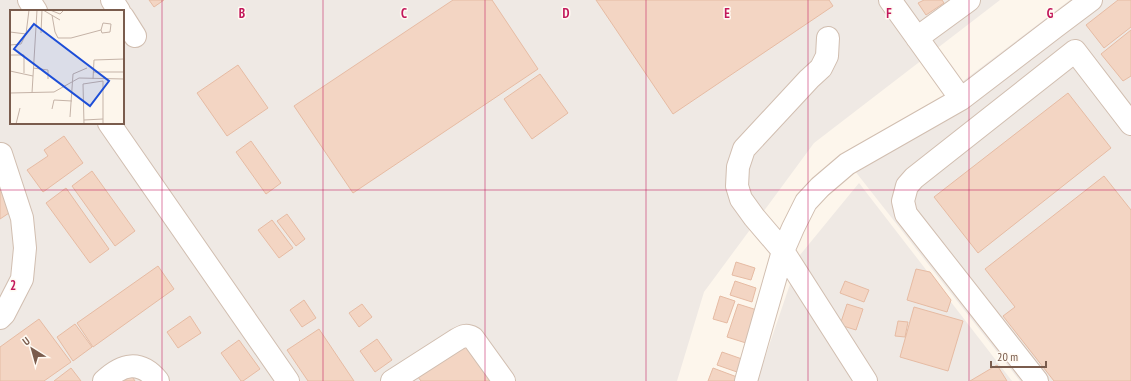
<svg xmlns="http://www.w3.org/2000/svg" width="1131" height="381" font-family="'PT Sans Narrow',sans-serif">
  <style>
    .industrial { fill: #efe9e4; fill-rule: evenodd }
    .building { fill: #f3d5c3; stroke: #e6bba3 }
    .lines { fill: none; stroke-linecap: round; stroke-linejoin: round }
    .minor-casing { stroke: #d1beb0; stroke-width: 24 }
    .minor { stroke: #fff; stroke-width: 22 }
    .grid { fill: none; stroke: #c2185b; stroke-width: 1; stroke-opacity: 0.55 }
    .inset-road { fill: none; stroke: #c5b3a7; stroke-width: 1 }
    .view { fill: #1d4ed8; fill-opacity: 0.15; stroke: #1d4ed8; stroke-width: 2 }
    .inset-edge { fill: none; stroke: #7a5c4d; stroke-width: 2 }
    .grid-label { font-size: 13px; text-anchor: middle; font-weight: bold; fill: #c2185b; stroke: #fffaf3; stroke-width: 3; stroke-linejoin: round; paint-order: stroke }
  </style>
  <rect width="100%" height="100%" fill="#fdf6ec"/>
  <!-- industrial -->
  <path class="industrial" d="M0,0H1000L814,143L704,292L677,381H0ZM11,11H123V123H11Z
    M1070,0H1131V381H1020L851,166Z
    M859,183L1012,381H757L800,255Z"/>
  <!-- building -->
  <path class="building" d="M149,0H164L154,7Z
    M453,0H492L538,69L353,193L294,106Z
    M596,0H829L833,6L673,114Z
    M924,0H942L944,3L926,15L918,3Z
    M1118,0H1131V27L1104,48L1086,25Z
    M1131,30V76L1123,81L1101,54Z
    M238,65L268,108L227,136L197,93Z
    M540,74L568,113L532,139L504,99Z
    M1068,93L1111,148L978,253L934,197Z
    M64,136L83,163L43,192L27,170L48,156L44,150Z
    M251,141L281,183L266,194L236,152Z
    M92,171L135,231L115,246L72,186Z
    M1104,176L1131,210V381H1054L1003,316L1015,307L985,269Z
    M0,187L15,209L0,219Z
    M66,188L109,249L90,263L46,203Z
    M287,214L305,239L296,246L277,221Z
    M272,220L293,248L279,258L258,230Z
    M736,262L755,268L751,280L732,275Z
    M158,266L174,289L93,347L77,323Z
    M916,269L930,272L951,300L947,312L907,300Z
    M735,281L756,288L752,302L730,295Z
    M845,281L869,290L864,302L840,293Z
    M720,296L735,301L727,323L713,319Z
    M304,300L316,318L302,327L290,310Z
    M362,304L372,317L359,327L349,313Z
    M738,304L757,310L746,343L727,337Z
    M847,304L863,309L856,330L840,325Z
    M914,307L963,321L948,371L900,357Z
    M190,316L201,333L178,348L167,332Z
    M39,319L71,362L44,381H0V347Z
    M898,321L908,322L905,337L895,336Z
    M75,324L92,347L73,361L57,337Z
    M319,329L354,381H308L287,350Z
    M377,339L392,360L375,372L360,351Z
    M466,339L494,381H421L415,373Z
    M239,340L260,369L243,381H241L221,353Z
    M722,352L742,359L737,372L717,365Z
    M997,365L1007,381H970Z
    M71,368L81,381H54Z
    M713,368L737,377L735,381H708Z
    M131,375L135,381H122Z"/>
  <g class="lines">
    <!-- minor casing -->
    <g class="minor-casing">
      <path id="minor" d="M29,0L36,11
        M112,0L119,11
        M890,0L961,99
        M123,17L135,36
        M828,38L827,56L821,68L809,79L744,149L738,167L737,186L741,199L754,217L783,251L866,381
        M917,38L969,0
        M109,123L288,381
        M0,318L4,314L22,279L25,248L22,218L1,154
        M104,381C122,364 140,359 158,381
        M392,381L456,340C463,336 466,334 473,338L504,381
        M746,381L783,251L793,228L806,202L820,187L847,164L961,99L1055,27L1091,0
        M1037,381L906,214L903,201L907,186L914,178L1075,51L1131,124"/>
    </g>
    <!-- minor -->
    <use href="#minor" class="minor"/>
  </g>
  <!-- grid -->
  <path class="grid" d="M162,0V381M323,0V381M485,0V381M646,0V381M808,0V381M969,0V381M0,190H1131"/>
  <!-- overview -->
  <g transform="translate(10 10)">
    <rect width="114" height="114" fill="#fdf6ec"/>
    <path class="inset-road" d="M33,0L50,10M40,0L50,4L54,0M42,5L45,22L48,28H61L91,20L92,23L100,22L101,14L93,13L91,20M0,22L16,24L19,0M31,23L32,0M0,35L11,34L16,24M0,45H14V63M0,48V61M23,58L38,60V69M0,61L23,66M83,62H114M83,69L84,50L114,49M0,83L44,82L69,68L114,69M22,83L27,0M42,99L44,90L62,91M60,107L63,64L77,58M74,110L93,109M6,114L10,98M74,114L73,74L93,71V114"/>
    <path class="view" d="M24,14L99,71L80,96L4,39Z"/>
    <rect width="114" height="114" class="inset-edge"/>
  </g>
  <g class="grid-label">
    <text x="242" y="18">B</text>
    <text x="404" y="18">C</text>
    <text x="566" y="18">D</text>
    <text x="727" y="18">E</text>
    <text x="889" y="18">F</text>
    <text x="1050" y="18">G</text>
    <text x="13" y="290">2</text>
  </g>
  <!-- north arrow -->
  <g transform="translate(32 349) rotate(323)" stroke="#fffaf3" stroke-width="3" paint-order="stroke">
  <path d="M0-3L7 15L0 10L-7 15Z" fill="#7a5c4d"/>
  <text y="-6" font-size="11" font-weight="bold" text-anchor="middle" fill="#7a5c4d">U</text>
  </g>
  <!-- scale -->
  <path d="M991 361v6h55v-6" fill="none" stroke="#7a5c4d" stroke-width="2"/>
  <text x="997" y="361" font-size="12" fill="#7a5c4d" stroke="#fffaf3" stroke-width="3" paint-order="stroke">20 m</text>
</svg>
